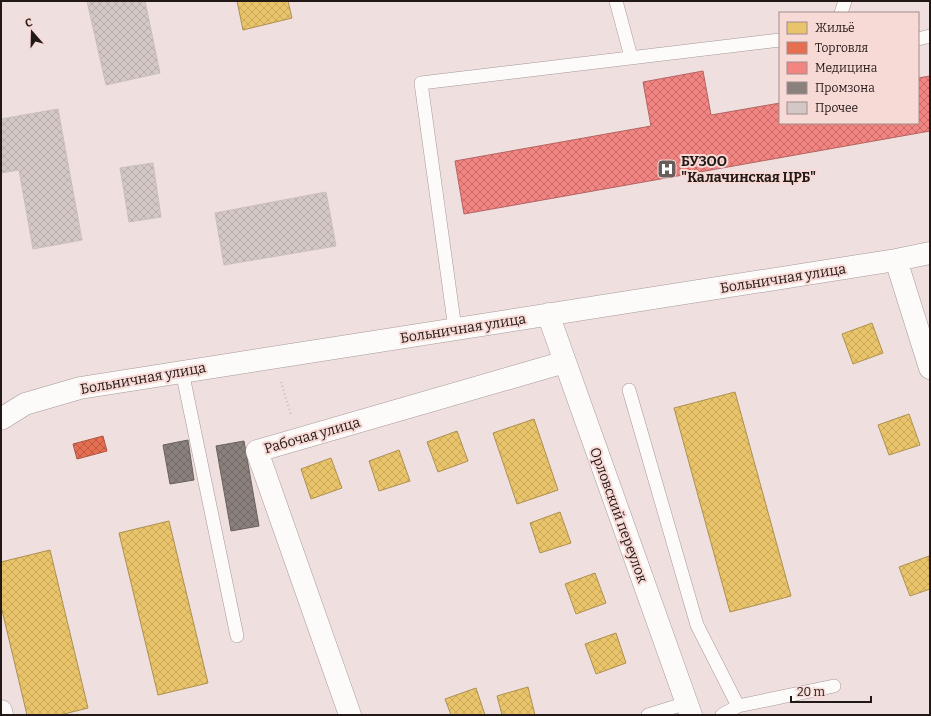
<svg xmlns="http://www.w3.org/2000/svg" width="931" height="716" font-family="Bitter,serif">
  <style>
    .homes { fill: url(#homes-cross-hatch); stroke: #ad9051 }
    .shops { fill: url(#shops-cross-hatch); stroke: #ac553f }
    .health { fill: url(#health-cross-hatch); stroke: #b46462 }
    .industry { fill: url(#industry-cross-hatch); stroke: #6b625d }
    .building { fill: url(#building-cross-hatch); stroke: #cabfbc }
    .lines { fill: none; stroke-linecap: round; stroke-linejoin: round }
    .lane-casing { stroke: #a59998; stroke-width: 14 }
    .street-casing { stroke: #a59998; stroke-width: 23 }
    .path { stroke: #c8c2c1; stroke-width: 2.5; stroke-dasharray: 1 3; stroke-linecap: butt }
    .lane { stroke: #fdfafa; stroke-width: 13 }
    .street { stroke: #fdfafa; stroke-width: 22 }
    .labels { text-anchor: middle; stroke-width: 4; stroke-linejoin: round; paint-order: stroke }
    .poi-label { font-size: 14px; font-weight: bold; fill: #221816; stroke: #f7d9d6; text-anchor: start }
    .street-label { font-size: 14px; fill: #221816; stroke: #f7d9d6 }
  </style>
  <defs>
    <pattern id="homes-cross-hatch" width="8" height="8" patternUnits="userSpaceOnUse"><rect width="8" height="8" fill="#e9c46a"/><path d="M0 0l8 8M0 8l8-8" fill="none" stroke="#c8a85b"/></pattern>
    <pattern id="shops-cross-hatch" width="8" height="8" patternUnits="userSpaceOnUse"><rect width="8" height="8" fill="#e76f51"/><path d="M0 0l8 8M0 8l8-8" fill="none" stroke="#bb5a42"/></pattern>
    <pattern id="health-cross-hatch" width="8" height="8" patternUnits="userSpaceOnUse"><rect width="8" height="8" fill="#f28482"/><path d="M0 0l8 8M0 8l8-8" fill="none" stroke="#c46b69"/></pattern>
    <pattern id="industry-cross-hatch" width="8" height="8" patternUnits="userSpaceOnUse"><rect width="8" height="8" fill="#8a817c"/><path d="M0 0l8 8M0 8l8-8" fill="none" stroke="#706965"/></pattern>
    <pattern id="building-cross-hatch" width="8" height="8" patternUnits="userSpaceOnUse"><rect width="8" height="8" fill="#d4c8c6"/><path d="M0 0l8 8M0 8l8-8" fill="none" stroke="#b6aba9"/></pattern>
  </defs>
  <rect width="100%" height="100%" fill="#efdfde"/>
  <!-- homes -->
  <path class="homes" d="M237,1H288L292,18L243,30Z
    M872,323L883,353L853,364L842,334Z
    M735,392L791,596L730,612L674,408Z
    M909,414L920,445L889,455L878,425Z
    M534,419L558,490L517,504L493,433Z
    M457,431L468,461L438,472L427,442Z
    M399,450L410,481L379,491L369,461Z
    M331,458L342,488L311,499L301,469Z
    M560,512L571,543L540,553L530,523Z
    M169,521L208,683L158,695L119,533Z
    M50,550L88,708L60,715H27L1,606V562Z
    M929,556L930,589L910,596L899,567Z
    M595,573L606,603L576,614L565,584Z
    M616,633L626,663L596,674L585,644Z
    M528,687L535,715H502L497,696Z
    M476,688L485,715H451L445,699Z"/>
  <!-- shops -->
  <path class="shops" d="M103,436L107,451L77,459L73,444Z"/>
  <!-- health -->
  <path class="health" d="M703,71L711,115L780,103V123H918V78L930,76V131L464,214L455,161L651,126L643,82Z"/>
  <!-- industry -->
  <path class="industry" d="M188,440L194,480L170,484L163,445Z
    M244,441L259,526L231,531L216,446Z"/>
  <!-- building -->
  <path class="building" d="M87,1H145L160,73L106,85Z
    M58,109L82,240L33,249L19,170L1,173V119Z
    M153,163L161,217L129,222L120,168Z
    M326,192L336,246L224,265L215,213Z"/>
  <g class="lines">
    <!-- lane casing -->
    <g class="lane-casing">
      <path id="lane" d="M616,1L631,57
        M841,13L845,1
        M918,39L930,36
        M455,329L421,83L780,40
        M182,371L237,636
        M629,390L697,625L738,706
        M648,715L687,703
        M722,715L738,706L834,686"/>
    </g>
    <!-- street casing -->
    <g class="street-casing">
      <path id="street" d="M896,260L930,368
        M548,314L691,715
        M1,419L25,404L80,388L896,260L930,253
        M1,711L2,715
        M350,715L257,451L565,362"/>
    </g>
    <!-- path -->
    <path class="path" d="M281,382L291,415"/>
    <!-- lane -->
    <use href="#lane" class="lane"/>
    <!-- street -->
    <use href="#street" class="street"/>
  </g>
  <!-- icons -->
  <defs>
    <g id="hospital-square" transform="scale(1)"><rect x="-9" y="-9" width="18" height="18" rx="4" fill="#6a5e5c" stroke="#f7d9d6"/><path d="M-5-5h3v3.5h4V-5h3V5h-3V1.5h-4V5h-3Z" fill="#fff"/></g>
  </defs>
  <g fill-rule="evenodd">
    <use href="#hospital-square" x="667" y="169"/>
  </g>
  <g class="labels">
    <!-- poi labels -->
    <g class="poi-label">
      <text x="681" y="166">БУЗОО<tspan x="681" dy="16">"Калачинская ЦРБ"</tspan></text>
    </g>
    <!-- street labels -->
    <g class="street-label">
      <text transform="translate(783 278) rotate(-9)" y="5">Больничная улица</text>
      <text transform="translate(463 328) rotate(-9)" y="5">Больничная улица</text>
      <text transform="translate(143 378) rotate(-10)" y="5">Больничная улица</text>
      <text transform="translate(312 435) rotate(-16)" y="5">Рабочая улица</text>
      <text transform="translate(619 515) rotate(70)" y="5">Орловский переулок</text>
    </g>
  </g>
  <!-- border -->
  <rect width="931" height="716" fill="none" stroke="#221816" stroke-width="4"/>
  <!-- legend -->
  <rect x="779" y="12" width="140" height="112" fill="#f7d9d6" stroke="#a28c89"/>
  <rect x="787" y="22" width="20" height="12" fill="#e9c46a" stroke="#a28c89"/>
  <text x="815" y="32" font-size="12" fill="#221816">Жильё</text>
  <rect x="787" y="42" width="20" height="12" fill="#e76f51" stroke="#a28c89"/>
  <text x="815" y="52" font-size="12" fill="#221816">Торговля</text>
  <rect x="787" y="62" width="20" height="12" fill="#f28482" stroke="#a28c89"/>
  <text x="815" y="72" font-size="12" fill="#221816">Медицина</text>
  <rect x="787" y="82" width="20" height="12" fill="#8a817c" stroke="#a28c89"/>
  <text x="815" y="92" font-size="12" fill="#221816">Промзона</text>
  <rect x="787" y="102" width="20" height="12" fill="#d4c8c6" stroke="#a28c89"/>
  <text x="815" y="112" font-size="12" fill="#221816">Прочее</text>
  <!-- north arrow -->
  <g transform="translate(32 32) rotate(340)" stroke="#f7d9d6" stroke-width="3" paint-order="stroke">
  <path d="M0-3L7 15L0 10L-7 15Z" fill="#221816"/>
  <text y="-6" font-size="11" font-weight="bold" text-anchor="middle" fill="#221816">С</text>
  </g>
  <!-- scale -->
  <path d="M791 696v6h80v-6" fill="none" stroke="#221816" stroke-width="2"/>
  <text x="797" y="696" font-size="12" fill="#221816" stroke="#f7d9d6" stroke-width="3" paint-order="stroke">20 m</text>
</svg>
